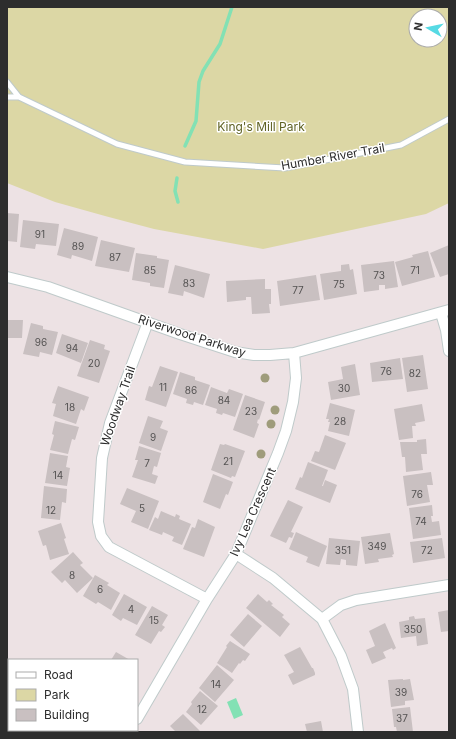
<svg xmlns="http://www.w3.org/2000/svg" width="456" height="739" font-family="Inter,sans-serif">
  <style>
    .green { fill: #dcd7a5; fill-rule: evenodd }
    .water { fill: #83e1b4 }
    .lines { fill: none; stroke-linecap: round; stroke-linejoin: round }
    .stream { stroke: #83e1b4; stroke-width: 3.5 }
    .building { fill: #c9c0c1 }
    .lane-casing { stroke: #bfcaca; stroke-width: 7 }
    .street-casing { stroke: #bfcaca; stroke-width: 12 }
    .lane { stroke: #fff; stroke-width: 5 }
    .street { stroke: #fff; stroke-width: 10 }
    .tree { fill: #9f9c7b }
    .labels { text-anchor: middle; stroke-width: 3; stroke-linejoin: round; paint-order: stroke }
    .number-label { font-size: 10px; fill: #545252 }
    .park-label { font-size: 12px; fill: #606325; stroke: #fff }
    .street-label { font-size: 12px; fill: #2d2d2d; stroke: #fff }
  </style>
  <rect width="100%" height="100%" fill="#ede2e4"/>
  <!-- green -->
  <path class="green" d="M7,7H449V203L426,214L263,249L154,229L105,216L55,202L7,183ZM416,16H440V40H416Z"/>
  <!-- water -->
  <path class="water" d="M236,698L243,715L234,719L227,702Z"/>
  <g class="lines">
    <!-- stream -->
    <path class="stream" d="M185,146L196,121L199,82L203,71L220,44L232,7
      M177,178L175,191L178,202"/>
  </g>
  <!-- building -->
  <path class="building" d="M7,213L19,214L17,242L7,241Z
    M23,220L59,224L56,246L36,244L35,249L20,247Z
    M64,228L98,237L92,261L72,255L71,259L57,255Z
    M101,240L135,248L129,272L95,266Z
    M449,245V274L440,277L430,253Z
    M428,251L435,277L402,286L395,262L413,257L412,255Z
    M136,253L157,256V258L169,260L164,288L150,286V283L132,280Z
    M394,261L398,287L385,289V285H379V290L364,292L361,265Z
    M349,264L350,270L353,269L357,294L324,300L320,274L341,271V265Z
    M175,265L210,274L204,298L184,291L183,296L168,293Z
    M316,275L320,300L280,306L277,281Z
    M265,279V289H271V304H269L270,313L252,314L251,297H246V300L227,302L226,281Z
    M7,320H23L22,338H7Z
    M31,323L43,326V329L58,332L52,355L40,352L39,357L23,354Z
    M62,334L88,343L81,363L56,353Z
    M90,340L105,345L104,349L110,351L99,383L77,376Z
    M423,355L428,389L407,392L402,358Z
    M400,358L403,379L372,382L370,363Z
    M355,364L360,395L331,400L328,382L343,379L341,367Z
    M160,366L178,372L166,407L145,400L149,386L152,387Z
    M180,372L195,377V380L210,385L203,405L194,402L193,405L186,403L187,399L173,394Z
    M58,386L89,397L84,411L81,409L76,424L53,416L56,404L52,403Z
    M211,387L227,393L229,389L243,394L235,417L223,413L222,415L216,413L217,409L205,405Z
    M245,395L265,402L259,420L258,419L257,423L259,424L254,438L233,430Z
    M330,403L355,410L349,436L328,431L330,422H328L329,419H326Z
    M422,404L425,421L415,423L416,426H412L413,438L399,440L394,409Z
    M148,416L163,421L160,428L168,431L161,451L139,443Z
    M55,421L79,427L75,440L72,439L68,454L50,450L54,435L52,434Z
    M325,435L346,443L335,470L311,461L315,451L319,452Z
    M426,439L427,454H421L423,470L406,472L405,457H402L400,442H417V440Z
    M220,444L224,445L225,444L245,451L235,477L232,476L231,478L211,470Z
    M139,446L161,453L157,467L154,466L152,474L158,476L155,484L132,477L138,460H135Z
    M50,453L68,456L66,467L70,468L67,486L45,483Z
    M308,462L328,470L322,486H323L325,480L337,485L330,503L295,489L300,477L302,478Z
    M431,472L433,485H427L430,502L407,506L403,476Z
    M213,474L233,482L228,495L226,494L220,509L203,502Z
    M44,486L67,489L66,503L62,502L60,520L41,518Z
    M127,488L159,501L148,529L131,522L136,511L120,504Z
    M288,500L303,507L291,532L294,533L292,538L289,537L286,543L270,536Z
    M432,505L433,516H431L432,522L439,521L441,535L413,539L409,508Z
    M161,511L175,517L176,514L180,516L179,519L191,524L182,545L172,541L174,537L163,532L162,535L149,530L155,517L158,519Z
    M198,519L215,527L204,557L183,549L192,527L195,528Z
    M61,523L66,538L64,539L69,554L50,560L46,545L43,546L38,531Z
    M296,532L327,546L319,567L306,562L308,557L289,549Z
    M390,533L394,554L392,555L393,557L378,559L379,562L365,564L361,537Z
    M329,538L360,541L357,566L346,565V560L341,559L340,565L326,564Z
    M442,538L445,558L413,563L410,542Z
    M73,552L83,563L80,565L93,578L77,593L65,580L62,583L51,572Z
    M95,575L109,583L107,585L120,593L111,610L98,602L96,604L83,596Z
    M124,594L147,607L137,625L123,618L121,621L112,615Z
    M258,594L267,602L269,600L273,604L271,605L284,615L282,617L290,624L280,637L246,608Z
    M152,606L168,615L162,625L165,627L161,632L159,631L151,644L135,635Z
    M449,610V631L441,632L438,612Z
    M248,614L262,626L244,647L230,635Z
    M414,616L415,619L425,618L428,644L417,646L416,636L401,638L399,622L409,620V617Z
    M385,623L396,648L393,650L392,648L383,652L386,658L372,664L366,650L375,646L369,631Z
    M230,641L250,654L245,661L243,660L240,664L239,663L232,673L217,663L227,647L226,646Z
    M300,647L312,668H313L315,673V675L293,685L288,675L294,672L284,655Z
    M116,652L130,660H111Z
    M217,665L234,680L215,702L199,688Z
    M403,679V680L410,679L414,700L405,701V705L391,707L388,680Z
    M200,691L218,706L201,725L186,712L192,704L191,702Z
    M7,694L9,702V712L7,713Z
    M410,707L413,732H397L396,727H394L392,709Z
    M183,714L201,732H176L170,726Z
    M321,721L323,732H307L305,724Z
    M49,730H79L77,732H47Z"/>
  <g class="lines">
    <!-- lane casing -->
    <g class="lane-casing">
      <path id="lane" d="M7,82L19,97
        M7,97H19L117,144L185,162L285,168L401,145L449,119"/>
    </g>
    <!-- street casing -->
    <g class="street-casing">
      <path id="street" d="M7,277L48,287L180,334L235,352L254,355H270L294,353L449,310
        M441,313L446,330L449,351
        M148,322L110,423L102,458L98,522L101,536L109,547L207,599
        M236,554L273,578L322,619L341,656L353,689L358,732
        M322,619L341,605L356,600L449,585
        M137,719L207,599L236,554L278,453L286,431L293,402L296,378L294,353
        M130,732L131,730"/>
    </g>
    <!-- lane -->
    <use href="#lane" class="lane"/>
    <!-- street -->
    <use href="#street" class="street"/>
  </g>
  <!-- trees -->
  <g class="tree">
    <circle cx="265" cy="378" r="4.5"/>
    <circle cx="275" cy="410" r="4.5"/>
    <circle cx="271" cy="424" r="4.5"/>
    <circle cx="261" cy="454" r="4.5"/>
  </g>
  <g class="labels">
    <!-- number labels -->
    <g class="number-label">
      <text x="40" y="238">91</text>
      <text x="78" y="250">89</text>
      <text x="115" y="261">87</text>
      <text x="150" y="274">85</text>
      <text x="415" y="274">71</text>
      <text x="379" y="279">73</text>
      <text x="189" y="287">83</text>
      <text x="339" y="288">75</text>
      <text x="298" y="294">77</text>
      <text x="41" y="346">96</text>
      <text x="72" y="352">94</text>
      <text x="94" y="367">20</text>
      <text x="386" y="375">76</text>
      <text x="415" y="377">82</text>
      <text x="163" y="391">11</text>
      <text x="344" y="392">30</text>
      <text x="191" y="394">86</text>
      <text x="224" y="404">84</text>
      <text x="70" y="411">18</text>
      <text x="251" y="415">23</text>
      <text x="340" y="425">28</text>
      <text x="153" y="441">9</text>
      <text x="228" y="465">21</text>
      <text x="147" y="467">7</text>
      <text x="58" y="479">14</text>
      <text x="417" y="498">76</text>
      <text x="142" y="512">5</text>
      <text x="51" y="514">12</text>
      <text x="421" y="525">74</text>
      <text x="377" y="550">349</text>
      <text x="343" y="554">351</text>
      <text x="427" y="554">72</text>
      <text x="72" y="579">8</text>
      <text x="100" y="593">6</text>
      <text x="131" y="613">4</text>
      <text x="154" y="624">15</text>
      <text x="413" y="633">350</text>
      <text x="216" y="688">14</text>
      <text x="401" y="696">39</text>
      <text x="202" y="713">12</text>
      <text x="402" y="722">37</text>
    </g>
    <!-- park labels -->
    <g class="park-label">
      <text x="261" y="131">King's Mill Park</text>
    </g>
    <!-- street labels -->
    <g class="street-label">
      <text transform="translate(333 157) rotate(-10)" y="4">Humber River Trail</text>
      <text transform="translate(192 336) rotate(18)" y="4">Riverwood Parkway</text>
      <text transform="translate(118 406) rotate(-71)" y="4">Woodway Trail</text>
      <text transform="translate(253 512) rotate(-66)" y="4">Ivy Lea Crescent</text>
    </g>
  </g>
  <!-- border -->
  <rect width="456" height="739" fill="none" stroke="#2d2d2d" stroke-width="16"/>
  <!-- legend -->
  <rect x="8" y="659" width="130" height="72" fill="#ffffff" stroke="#ababab"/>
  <rect x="16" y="672" width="20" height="6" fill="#ffffff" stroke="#ababab"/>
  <text x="44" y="679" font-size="12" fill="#2d2d2d">Road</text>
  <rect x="16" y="689" width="20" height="12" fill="#dcd7a5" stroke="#ababab"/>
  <text x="44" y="699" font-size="12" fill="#2d2d2d">Park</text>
  <rect x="16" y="709" width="20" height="12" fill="#c9c0c1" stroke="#ababab"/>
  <text x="44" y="719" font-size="12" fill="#2d2d2d">Building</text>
  <!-- north arrow -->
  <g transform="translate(428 28) rotate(279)"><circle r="19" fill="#ffffff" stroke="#ababab"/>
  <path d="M0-3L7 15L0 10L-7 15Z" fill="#57dae4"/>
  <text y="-6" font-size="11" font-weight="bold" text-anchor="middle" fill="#2d2d2d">N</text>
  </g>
</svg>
